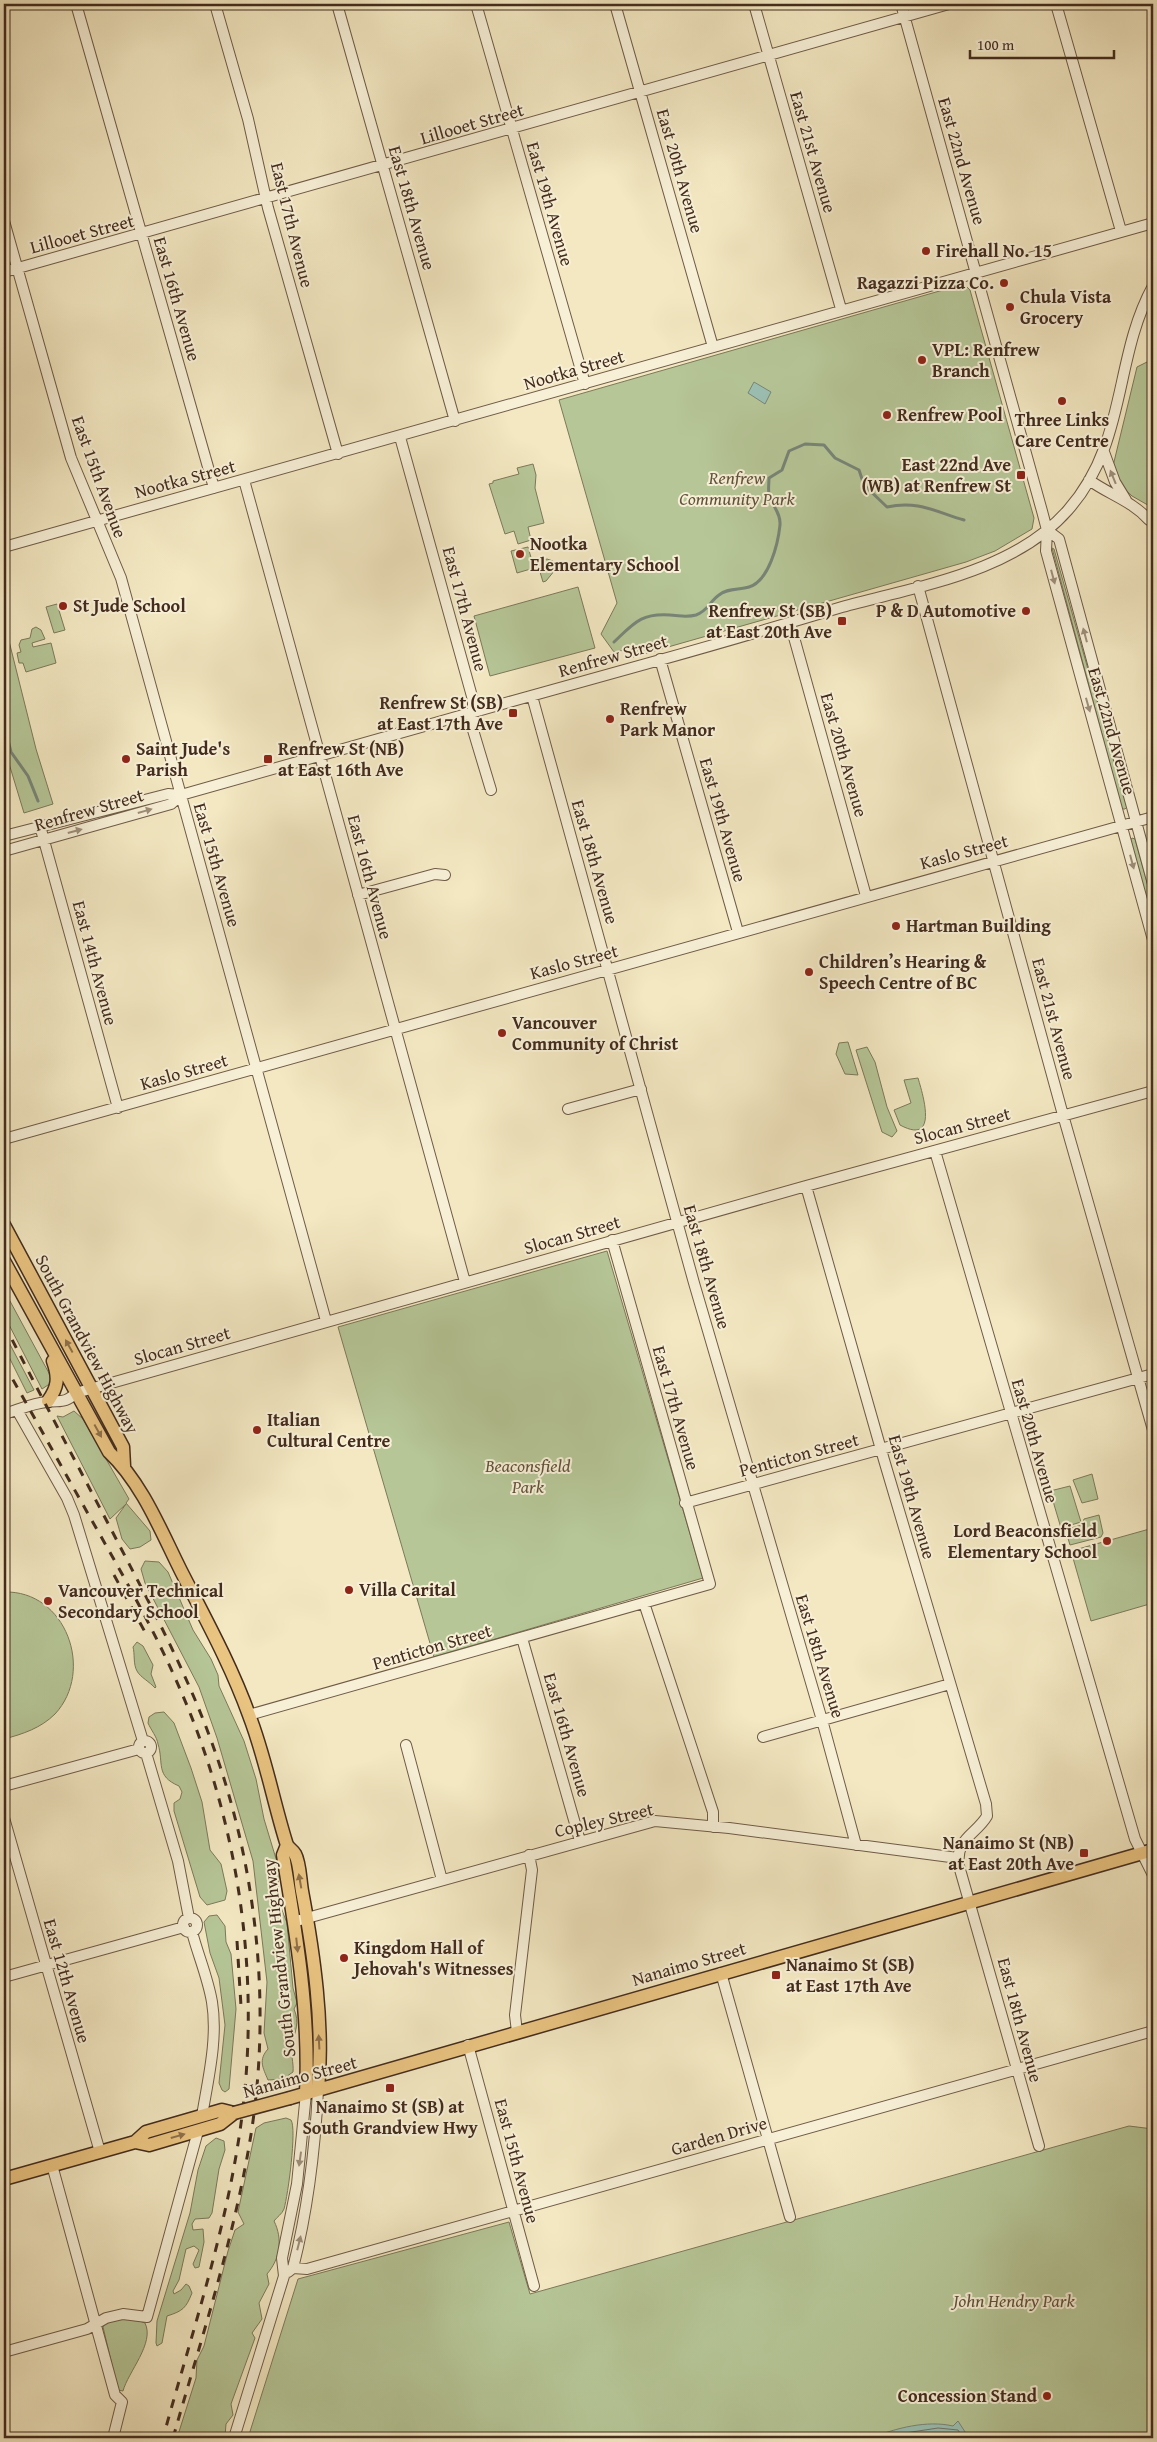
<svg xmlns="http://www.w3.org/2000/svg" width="1157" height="2442" font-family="'Gentium Book Plus',serif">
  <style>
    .green { fill: #b6c697; stroke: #7c795a }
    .water { fill: #9bc0b4; stroke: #788578 }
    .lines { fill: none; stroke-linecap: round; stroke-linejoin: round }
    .shore { stroke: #6f7669; stroke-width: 1 }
    .stream { stroke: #788578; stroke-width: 3 }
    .minor-casing { stroke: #6f5b47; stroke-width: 12 }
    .major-casing { stroke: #432c1e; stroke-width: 15 }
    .minor { stroke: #f7f0d7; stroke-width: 10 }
    .major { stroke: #eac481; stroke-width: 12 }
    .rail { stroke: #432c1e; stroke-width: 3; stroke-dasharray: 9 9; stroke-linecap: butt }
    .major-bridge-casing { stroke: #432c1e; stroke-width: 15; stroke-linecap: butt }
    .major-bridge { stroke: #eac481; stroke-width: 12 }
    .oneway { fill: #9d8e7a }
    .oneway2 { fill: #8e704b }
    .poi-dot { fill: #8f2418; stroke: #f7f0d7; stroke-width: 2 }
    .labels { text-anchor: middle; stroke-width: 4; stroke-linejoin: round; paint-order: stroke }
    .street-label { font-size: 18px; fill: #432c1e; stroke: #f7f0d7 }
    .poi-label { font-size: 18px; font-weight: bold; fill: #432c1e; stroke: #f7f0d7; text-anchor: start }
    .park-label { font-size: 18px; font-style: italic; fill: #60523c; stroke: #f7f0d7 }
  </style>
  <rect width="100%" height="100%" fill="#f3e8c2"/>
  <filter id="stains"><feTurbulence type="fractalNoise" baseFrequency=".004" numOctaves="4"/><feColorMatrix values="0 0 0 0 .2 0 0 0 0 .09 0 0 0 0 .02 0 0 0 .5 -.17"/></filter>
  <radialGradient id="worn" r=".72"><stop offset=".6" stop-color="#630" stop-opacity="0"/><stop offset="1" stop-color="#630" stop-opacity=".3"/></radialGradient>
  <!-- green -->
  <path class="green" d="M964,284L970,290L1034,518L1032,529L995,551L966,562L633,657L630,649L614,652L601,634L617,603L559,400Z
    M1153,359V508L1132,496L1120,485L1113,466L1137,367Z
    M533,464L536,475L535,488L544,523L528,527L531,540L518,544L514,531L505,534L489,484L493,483V481L519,474L517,468Z
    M528,547L534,568L517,573L511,551Z
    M1052,548L1054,549L1127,807L1125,809H1122Z
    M547,559L553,561L555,570L546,581L543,582L537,562Z
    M578,587L595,648L490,676L474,616Z
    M57,604L65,630L54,633L46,607Z
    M4,621L36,749L53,804L24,813L4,747Z
    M36,627L41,630L45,639L32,643L33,647L51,643L56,663L26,672L23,663H19L17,653L21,652L19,645L21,640L30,638L32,629Z
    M1132,838L1135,839L1153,904V923L1130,841Z
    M848,1042L858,1075L845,1074L836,1054L839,1043Z
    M867,1047L875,1062L887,1107L897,1131L892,1137L882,1132L856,1050Z
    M918,1078C923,1095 939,1146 900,1125L894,1110L911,1103L904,1080Z
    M607,1251L703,1578L434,1657L338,1327Z
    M4,1290L50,1375L51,1383L42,1389L4,1315Z
    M4,1333L34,1390L27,1393L4,1347Z
    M74,1411L83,1419L129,1499L126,1503L150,1531L151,1540L140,1547L130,1549L122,1539L116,1518L126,1504L110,1519L57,1416L63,1417Z
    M1092,1474L1098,1499L1082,1503L1073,1480Z
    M1070,1486L1081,1522L1061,1528L1050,1491Z
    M1099,1515L1103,1533L1101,1537L1070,1545L1067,1535L1071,1528L1082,1525L1084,1519Z
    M1153,1528V1603L1091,1621L1071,1551Z
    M145,1561L159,1562L168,1572L193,1630L211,1659L218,1675L219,1686L244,1741L256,1779L264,1819L280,1872L278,1883L280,1905L287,1923L293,1988L297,2003L294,2009C300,2023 295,2031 292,2044C290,2053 294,2063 293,2072L283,2079L268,2080C263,2068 258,2060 268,2049L264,2033L267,1982L253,1861L217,1738L199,1687L145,1583L141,1569Z
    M4,1592C66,1590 95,1671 55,1714C41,1728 23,1734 4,1739Z
    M137,1642L143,1646L153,1665L151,1674L156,1687L155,1688C150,1682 140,1677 137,1671C133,1664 135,1654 133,1647Z
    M164,1712L174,1723L191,1768L202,1802L210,1850L221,1864L227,1891L225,1900L207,1905L200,1897L174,1811V1803L180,1799L182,1792L179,1786C155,1776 164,1763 158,1744C157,1737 151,1730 148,1723L149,1717L155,1713Z
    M217,1915L225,1926L226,1942L231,1954L236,2009L229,2089L225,2092L222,2090L219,2083L225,2025L219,1978L210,1953L204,1922L209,1916Z
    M286,2118L291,2120C297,2129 288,2195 284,2209C282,2214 277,2217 274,2221C283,2239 280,2259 267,2274L269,2284L259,2303L262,2319L252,2333L255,2338L231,2404L233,2415L226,2424L225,2436L221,2438H177L196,2378L197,2360L204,2346L228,2251L235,2230L244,2224L238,2212L256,2128L264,2123Z
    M1129,2126L1153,2129V2438H248L298,2279L509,2222L530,2294Z
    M216,2138L224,2141L225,2150L219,2169L212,2213L209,2218L195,2219L192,2224L193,2230L203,2229L204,2242L199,2267L195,2268L193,2264L199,2250L194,2246L186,2249L179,2280L173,2291L174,2294L181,2290L186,2284L189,2286L192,2293C186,2308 183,2311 167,2316L162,2343L157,2346L156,2343L157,2321L190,2213L198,2170L206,2146Z
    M129,2317L145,2323C155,2343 128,2372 123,2391L118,2390L103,2327L106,2321Z"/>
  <!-- water -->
  <path class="water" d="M754,382L771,392L765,404L748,393Z
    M958,2421L969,2438H871C896,2428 927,2420 953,2426Z"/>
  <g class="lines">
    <!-- shore -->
    <path class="shore" d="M884,2438L892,2435L938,2428L958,2430L963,2438"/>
    <!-- stream -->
    <path class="stream" d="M614,642C634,623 641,613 670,615C678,616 689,617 696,615C708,611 710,601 719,595C727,588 739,590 749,587C769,581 778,544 780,525C781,512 771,505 769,494C768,489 769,483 769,478L782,470L789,451L805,444L824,445L835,458L859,470L864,485L887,507C918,500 936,512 964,520
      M4,725L11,752L28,776L38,801"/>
    <!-- minor casing -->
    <g class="minor-casing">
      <path id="minor" d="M76,4L214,488
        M215,4L248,119L268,208L338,454
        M337,4L455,421
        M476,4L585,384
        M615,4L713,347
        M754,4L841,309
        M901,4L1042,511L1047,530L1046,551L1153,940
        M1056,4L1121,231
        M4,221L71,458L121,578L326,1321
        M4,272L949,4
        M400,437L473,700V730L491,790
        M1104,452L1115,482L1126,500
        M244,480L465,1282
        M1089,480C1110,495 1132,501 1149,520H1153
        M1047,530L1059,539L1153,884
        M4,547L1153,223
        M918,586L1063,1115L1153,1430
        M790,623L866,896
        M660,659L738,932
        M532,696L694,1283L822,1720L856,1845
        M40,826L118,1108
        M4,836L168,794L181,795C340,750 500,704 660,660C721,643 782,625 842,607C918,586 1014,572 1068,510C1128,442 1113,359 1153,286
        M4,851L171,804L181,795
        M358,895L435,874L445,875
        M568,1109L641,1089
        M4,1139L1153,817
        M935,1151L1135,1839L1153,1875
        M806,1186L884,1460L986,1804L987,1816C976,1835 955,1838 959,1866L1039,2146
        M17,1410L67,1498L74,1515L143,1741
        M4,1414C18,1410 33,1403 47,1402C61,1400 64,1404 76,1393L806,1186L1153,1091
        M685,1503L1153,1374
        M644,1603L713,1812V1827
        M522,1638L580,1841
        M249,1715L710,1584L612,1240
        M763,1737L950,1684
        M139 1747a6 6 0 1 1 12 0a6 6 0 1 1-12 0Z
        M406,1745L442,1880
        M146,1753L178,1861L189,1918
        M4,1786L139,1749
        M4,1818L100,2152
        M183 1925a7 7 0 1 1 14 0a7 7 0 1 1-14 0Z
        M300,1920L655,1821L729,1828L958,1858
        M192,1932C198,1955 208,1978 212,2002C218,2039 208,2079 202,2116
        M721,1973L790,2217
        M4,1977L184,1927
        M517,2032L515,2015L532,1870L529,1855
        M468,2045L534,2286
        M52,2165L115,2395L122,2402L113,2438
        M293,2268L307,2269L1153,2031
        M288,2272L293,2268C308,2209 315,2151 318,2090
        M4,2352L87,2329L106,2318L123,2314L147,2317L198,2131
        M234,2438L284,2276L282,2258L297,2184L306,2093"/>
    </g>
    <!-- major casing -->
    <g class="major-casing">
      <path id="major" d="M4,1225L123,1447L124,1466
        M4,1261L109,1452C142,1483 161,1531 181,1571C205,1618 231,1665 249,1715C265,1756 273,1800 286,1842C287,1848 292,1849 295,1854C300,1863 300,1880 302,1891C314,1955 324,2025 318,2090
        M48,1401C58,1387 59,1378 53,1361
        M287,1845L283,1855C296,1932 310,2015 306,2093
        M290,2098L1153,1850
        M135,2142L146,2132L222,2110L234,2113
        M4,2179L135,2142L149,2145L220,2124L234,2113"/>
    </g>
    <!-- minor -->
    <use href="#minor" class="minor"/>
    <!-- major -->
    <use href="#major" class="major"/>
    <!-- rail -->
    <path class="rail" d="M4,1324C39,1392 75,1461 111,1529C147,1599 185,1668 212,1743C256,1864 271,2000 252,2128C236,2233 202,2336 173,2438
      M4,1364C36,1420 67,1477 99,1533C129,1586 159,1639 183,1696C239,1827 260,1974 242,2116C228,2226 192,2332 163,2438
      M114,1575L145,1632
      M237,1941L241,2006"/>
    <!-- major-bridge casing -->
    <g class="major-bridge-casing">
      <path id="major-bridge" d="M234,2113L290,2098"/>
    </g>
    <!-- major-bridge -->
    <use href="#major-bridge" class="major-bridge"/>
  </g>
  <!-- one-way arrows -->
  <defs><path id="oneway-solid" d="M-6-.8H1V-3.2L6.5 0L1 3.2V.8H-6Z" transform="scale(1.25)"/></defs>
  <g class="oneway">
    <use href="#oneway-solid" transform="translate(1113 477) rotate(-112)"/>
    <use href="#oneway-solid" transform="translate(1053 577) rotate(75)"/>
    <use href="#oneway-solid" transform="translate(1085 635) rotate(-105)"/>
    <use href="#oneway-solid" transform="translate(1088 705) rotate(74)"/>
    <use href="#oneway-solid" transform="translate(145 811) rotate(-16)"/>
    <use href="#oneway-solid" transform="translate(75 831) rotate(-15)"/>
    <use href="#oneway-solid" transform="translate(1132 862) rotate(75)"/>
    <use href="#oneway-solid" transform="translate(300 2159) rotate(98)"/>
    <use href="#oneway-solid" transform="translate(299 2243) rotate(-76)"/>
  </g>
  <g class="oneway2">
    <use href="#oneway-solid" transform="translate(69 1346) rotate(-119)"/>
    <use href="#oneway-solid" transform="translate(98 1431) rotate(61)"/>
    <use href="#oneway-solid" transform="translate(300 1881) rotate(-100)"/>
    <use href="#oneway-solid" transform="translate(297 1945) rotate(84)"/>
    <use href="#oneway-solid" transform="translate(319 2042) rotate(-93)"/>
    <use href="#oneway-solid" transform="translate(178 2136) rotate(-16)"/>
  </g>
  <!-- markers -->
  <g class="poi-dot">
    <circle cx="926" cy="251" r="5"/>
    <circle cx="1004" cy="283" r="5"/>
    <circle cx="1010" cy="307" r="5"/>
    <circle cx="922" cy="360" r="5"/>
    <circle cx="1062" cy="401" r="5"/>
    <circle cx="887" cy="415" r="5"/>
    <rect x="1016" y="470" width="10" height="10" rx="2.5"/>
    <circle cx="520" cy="554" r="5"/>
    <circle cx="63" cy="606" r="5"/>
    <circle cx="1026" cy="611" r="5"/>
    <rect x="837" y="616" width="10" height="10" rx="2.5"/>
    <rect x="508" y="708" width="10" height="10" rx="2.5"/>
    <circle cx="610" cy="719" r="5"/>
    <circle cx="126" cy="759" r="5"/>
    <rect x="263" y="754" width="10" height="10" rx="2.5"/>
    <circle cx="896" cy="926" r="5"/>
    <circle cx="809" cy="972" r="5"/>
    <circle cx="502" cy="1033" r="5"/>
    <circle cx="257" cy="1430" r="5"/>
    <circle cx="1107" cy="1541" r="5"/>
    <circle cx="349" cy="1590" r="5"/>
    <circle cx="48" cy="1601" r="5"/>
    <rect x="1079" y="1848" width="10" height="10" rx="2.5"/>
    <circle cx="344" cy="1958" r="5"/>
    <rect x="771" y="1970" width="10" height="10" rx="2.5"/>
    <rect x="385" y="2083" width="10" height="10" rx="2.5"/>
    <circle cx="1047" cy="2396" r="5"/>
  </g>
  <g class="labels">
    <!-- street labels -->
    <g class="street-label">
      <text transform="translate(472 124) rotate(-16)" y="6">Lillooet Street</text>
      <text transform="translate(813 152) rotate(74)" y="6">East 21st Avenue</text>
      <text transform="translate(962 161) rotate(74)" y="6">East 22nd Avenue</text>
      <text transform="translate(680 171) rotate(74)" y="6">East 20th Avenue</text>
      <text transform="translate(550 204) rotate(74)" y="6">East 19th Avenue</text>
      <text transform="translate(412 208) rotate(74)" y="6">East 18th Avenue</text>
      <text transform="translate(292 225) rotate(76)" y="6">East 17th Avenue</text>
      <text transform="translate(82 234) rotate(-15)" y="6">Lillooet Street</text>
      <text transform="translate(177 299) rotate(74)" y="6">East 16th Avenue</text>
      <text transform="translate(574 370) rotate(-16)" y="6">Nootka Street</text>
      <text transform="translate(99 477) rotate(70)" y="6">East 15th Avenue</text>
      <text transform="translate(185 479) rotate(-15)" y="6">Nootka Street</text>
      <text transform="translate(465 609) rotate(75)" y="6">East 17th Avenue</text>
      <text transform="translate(613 656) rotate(-16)" y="6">Renfrew Street</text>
      <text transform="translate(1112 731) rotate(74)" y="6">East 22nd Avenue</text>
      <text transform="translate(844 755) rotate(74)" y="6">East 20th Avenue</text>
      <text transform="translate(89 810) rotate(-16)" y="6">Renfrew Street</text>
      <text transform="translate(723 820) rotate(74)" y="6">East 19th Avenue</text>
      <text transform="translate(964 852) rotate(-15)" y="6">Kaslo Street</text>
      <text transform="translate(595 862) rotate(74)" y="6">East 18th Avenue</text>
      <text transform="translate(217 865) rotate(74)" y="6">East 15th Avenue</text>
      <text transform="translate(370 877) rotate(75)" y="6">East 16th Avenue</text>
      <text transform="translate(574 962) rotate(-15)" y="6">Kaslo Street</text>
      <text transform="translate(95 963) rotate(75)" y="6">East 14th Avenue</text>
      <text transform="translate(1054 1019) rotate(75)" y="6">East 21st Avenue</text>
      <text transform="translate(184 1072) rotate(-16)" y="6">Kaslo Street</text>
      <text transform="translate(962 1126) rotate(-15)" y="6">Slocan Street</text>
      <text transform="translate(572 1235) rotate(-16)" y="6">Slocan Street</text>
      <text transform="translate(707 1267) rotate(74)" y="6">East 18th Avenue</text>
      <text transform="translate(87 1344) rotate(62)" y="6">South Grandview Highway</text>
      <text transform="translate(182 1346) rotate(-16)" y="6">Slocan Street</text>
      <text transform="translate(676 1408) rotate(74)" y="6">East 17th Avenue</text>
      <text transform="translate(1035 1441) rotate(74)" y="6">East 20th Avenue</text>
      <text transform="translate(799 1455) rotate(-15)" y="6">Penticton Street</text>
      <text transform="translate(912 1497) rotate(74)" y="6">East 19th Avenue</text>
      <text transform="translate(432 1647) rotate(-16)" y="6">Penticton Street</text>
      <text transform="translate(820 1656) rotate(73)" y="6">East 18th Avenue</text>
      <text transform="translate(567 1735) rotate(74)" y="6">East 16th Avenue</text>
      <text transform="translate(604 1820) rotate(-13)" y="6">Copley Street</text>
      <text transform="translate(279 1958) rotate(-96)" y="6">South Grandview Highway</text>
      <text transform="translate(689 1964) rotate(-16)" y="6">Nanaimo Street</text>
      <text transform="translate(67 1981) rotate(74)" y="6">East 12th Avenue</text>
      <text transform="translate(1020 2020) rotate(75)" y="6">East 18th Avenue</text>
      <text transform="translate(300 2077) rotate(-15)" y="6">Nanaimo Street</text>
      <text transform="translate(719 2136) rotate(-16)" y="6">Garden Drive</text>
      <text transform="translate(517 2161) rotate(75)" y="6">East 15th Avenue</text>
    </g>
    <!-- poi labels -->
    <g class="poi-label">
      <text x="936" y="257">Firehall No. 15</text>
      <text x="994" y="289" text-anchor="end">Ragazzi Pizza Co.</text>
      <text x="1020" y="303">Chula Vista<tspan x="1020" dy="21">Grocery</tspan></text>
      <text x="932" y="356">VPL: Renfrew<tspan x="932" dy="21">Branch</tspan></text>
      <text x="897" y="421">Renfrew Pool</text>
      <text x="1062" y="426" text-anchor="middle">Three Links<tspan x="1062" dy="21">Care Centre</tspan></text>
      <text x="1011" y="471" text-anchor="end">East 22nd Ave<tspan x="1011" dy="21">(WB) at Renfrew St</tspan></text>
      <text x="530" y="550">Nootka<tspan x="530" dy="21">Elementary School</tspan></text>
      <text x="73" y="612">St Jude School</text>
      <text x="832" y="617" text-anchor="end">Renfrew St (SB)<tspan x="832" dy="21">at East 20th Ave</tspan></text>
      <text x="1016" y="617" text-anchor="end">P &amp; D Automotive</text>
      <text x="503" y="709" text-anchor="end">Renfrew St (SB)<tspan x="503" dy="21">at East 17th Ave</tspan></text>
      <text x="620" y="715">Renfrew<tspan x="620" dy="21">Park Manor</tspan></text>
      <text x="136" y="755">Saint Jude's<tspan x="136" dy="21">Parish</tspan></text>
      <text x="278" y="755">Renfrew St (NB)<tspan x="278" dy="21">at East 16th Ave</tspan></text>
      <text x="906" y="932">Hartman Building</text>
      <text x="819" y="968">Children’s Hearing &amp;<tspan x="819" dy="21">Speech Centre of BC</tspan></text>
      <text x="512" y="1029">Vancouver<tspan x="512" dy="21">Community of Christ</tspan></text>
      <text x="267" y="1426">Italian<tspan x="267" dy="21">Cultural Centre</tspan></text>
      <text x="1097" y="1537" text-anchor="end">Lord Beaconsfield<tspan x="1097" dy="21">Elementary School</tspan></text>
      <text x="359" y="1596">Villa Carital</text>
      <text x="58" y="1597">Vancouver Technical<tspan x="58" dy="21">Secondary School</tspan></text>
      <text x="1074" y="1849" text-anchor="end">Nanaimo St (NB)<tspan x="1074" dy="21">at East 20th Ave</tspan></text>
      <text x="354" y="1954">Kingdom Hall of<tspan x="354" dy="21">Jehovah's Witnesses</tspan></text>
      <text x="786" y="1971">Nanaimo St (SB)<tspan x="786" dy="21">at East 17th Ave</tspan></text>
      <text x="390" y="2113" text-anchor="middle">Nanaimo St (SB) at<tspan x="390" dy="21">South Grandview Hwy</tspan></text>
      <text x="1037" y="2402" text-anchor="end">Concession Stand</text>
    </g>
    <!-- park labels -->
    <g class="park-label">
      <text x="737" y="484">Renfrew<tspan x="737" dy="21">Community Park</tspan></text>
      <text x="528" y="1472">Beaconsfield<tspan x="528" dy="21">Park</tspan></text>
      <text x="1014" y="2307">John Hendry Park</text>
    </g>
  </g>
  <!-- margin -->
  <rect width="1157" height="2442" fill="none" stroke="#f3e8c2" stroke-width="20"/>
  <rect x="5" y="5" width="1147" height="2432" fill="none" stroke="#432c1e" stroke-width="2.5"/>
  <rect x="10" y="10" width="1137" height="2422" fill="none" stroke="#432c1e"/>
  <!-- scale -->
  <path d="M970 50v8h144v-8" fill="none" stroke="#432c1e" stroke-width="2.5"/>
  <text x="977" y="50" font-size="15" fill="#432c1e" stroke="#f7f0d7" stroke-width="4" paint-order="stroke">100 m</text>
  <rect width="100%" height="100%" filter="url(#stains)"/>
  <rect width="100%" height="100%" fill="url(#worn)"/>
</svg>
